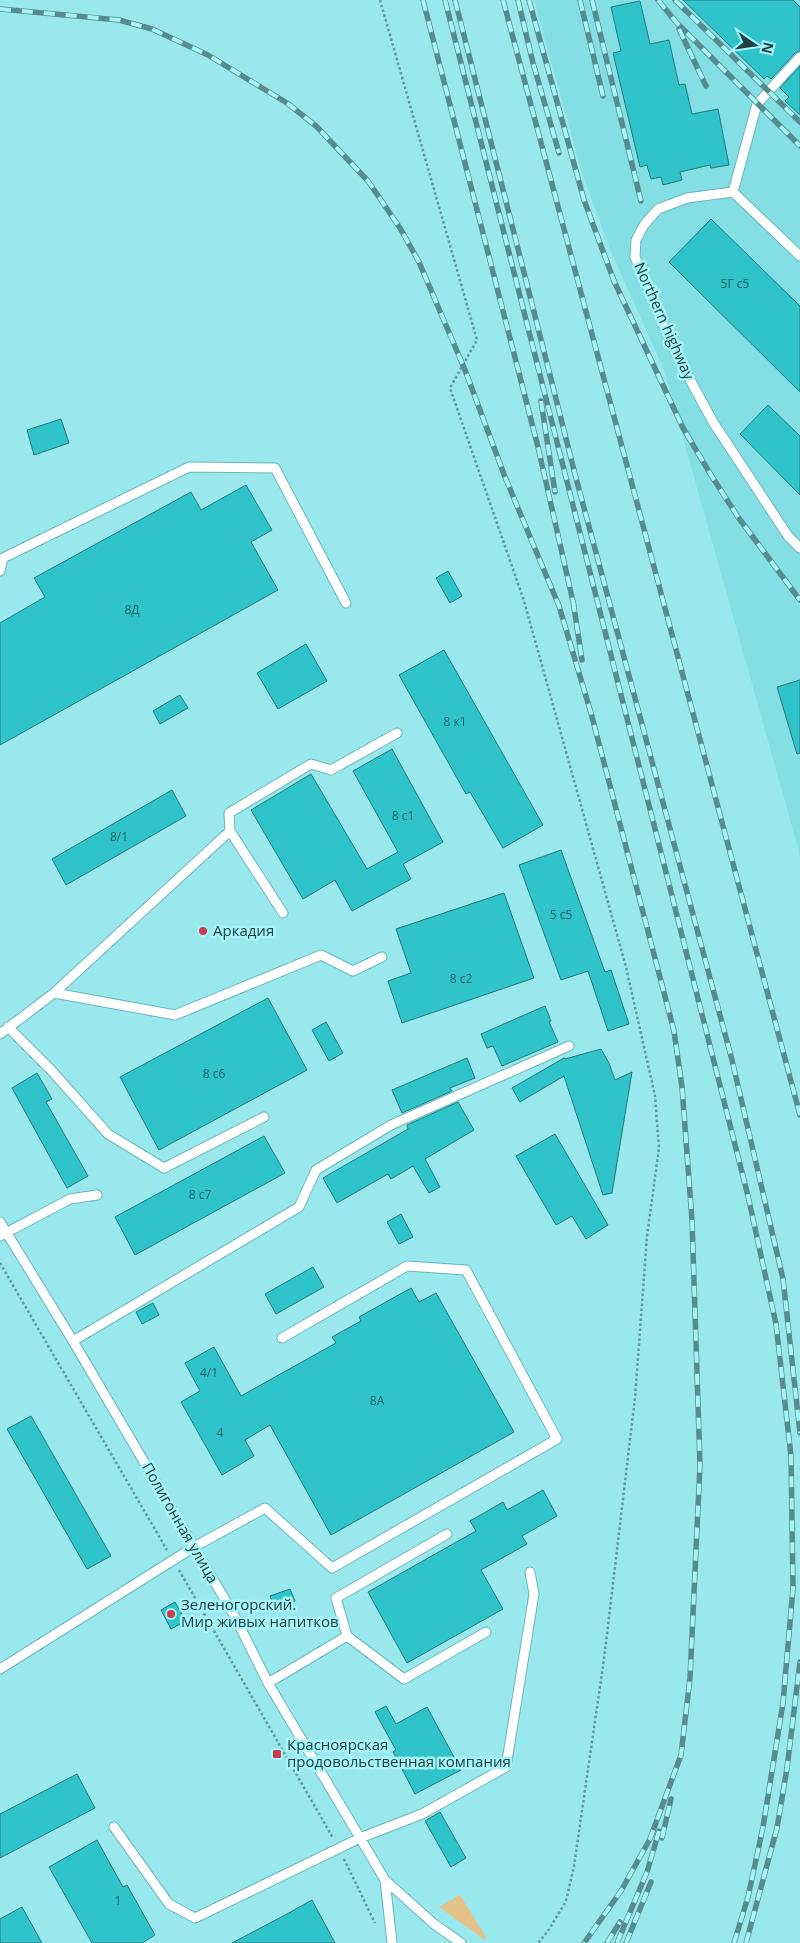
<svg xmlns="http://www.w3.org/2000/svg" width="800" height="1943" font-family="'Open Sans',sans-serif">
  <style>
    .built { fill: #83dfe4 }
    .green { fill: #e5c388 }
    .building { fill: #2fc3ca; stroke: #24787c }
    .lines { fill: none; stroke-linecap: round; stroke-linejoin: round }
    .lane-casing { stroke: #68b6bb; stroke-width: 11 }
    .path { stroke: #60999d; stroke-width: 2.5; stroke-dasharray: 2.5 2.5; stroke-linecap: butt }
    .lane { stroke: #fff; stroke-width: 9 }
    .rail-casing { stroke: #568c8f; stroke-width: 5.5 }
    .rail { stroke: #a6f5fa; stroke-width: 4; stroke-dasharray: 11; stroke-linecap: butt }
    .poi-dot { fill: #cc3c48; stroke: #a6f5fa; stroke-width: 2 }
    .labels { text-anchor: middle; stroke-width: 5; stroke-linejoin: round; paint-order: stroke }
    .number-label { font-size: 12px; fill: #236164 }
    .street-label { font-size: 15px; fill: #1f4042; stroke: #a6f5fa }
    .poi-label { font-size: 15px; fill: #1f4042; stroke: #a6f5fa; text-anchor: start }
  </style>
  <rect width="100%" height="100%" fill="#99e8ed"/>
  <!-- built -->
  <path class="built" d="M534,0H800V855L664,370L610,249L582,173Z"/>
  <!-- green -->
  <path class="green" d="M460,1895L486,1937L485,1940L439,1907Z"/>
  <!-- building -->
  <path class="building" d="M683,0H793L800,7V51L795,53L771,79L767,76L764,79Z
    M640,1L650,44L669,40L679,85L685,84L692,114L718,109L729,165L711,168L710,165L680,172L682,180L663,185L661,177L651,179L647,165L640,167L613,53L621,51L611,7Z
    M800,66V115L785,101L789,97L780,88Z
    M711,219L800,306V392L669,262Z
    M768,405L800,436V495L740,434Z
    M61,419L69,443L34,455L27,430Z
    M246,485L272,530L251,542L278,590L0,745V623L45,597L34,578L191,492L201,510Z
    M448,571L462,596L450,603L436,578Z
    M306,644L327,681L278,709L257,673Z
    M444,650L543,825L503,848L470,792L466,794L399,675Z
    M800,680V753L797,754L777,687Z
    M180,695L188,708L160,724L153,711Z
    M392,749L443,842L403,864L411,879L352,911L335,880L303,899L251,810L311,774L367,869L398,852L353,771Z
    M172,790L186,816L66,885L52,859Z
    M561,850L605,972L611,970L629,1024L608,1031L588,971L561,980L519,865Z
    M504,893L534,978L402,1023L388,981L411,973L396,929Z
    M268,998L307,1070L159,1150L120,1077Z
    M545,1006L551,1021L549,1022L558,1042L502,1066L493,1046L487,1048L481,1034Z
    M326,1022L343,1053L329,1061L312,1030Z
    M601,1049L609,1063L615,1080L632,1072L612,1193L603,1195L564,1076L520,1102L512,1088L564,1058L565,1059Z
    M467,1058L475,1078L450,1088L452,1091L402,1113L392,1090Z
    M37,1073L52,1099L46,1102L88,1176L67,1188L12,1088Z
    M458,1102L474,1130L425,1159L440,1187L429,1193L413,1166L391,1179L388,1174L337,1203L323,1178L408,1129L407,1125Z
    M555,1134L608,1225L586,1239L572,1216L556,1225L516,1156Z
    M264,1136L285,1173L135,1255L115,1217Z
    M401,1214L413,1237L399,1244L387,1222Z
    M313,1267L324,1287L276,1314L265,1294Z
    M411,1288L419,1302L436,1293L514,1432L331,1535L270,1425L245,1440L254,1456L222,1475L181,1402L200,1391L185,1363L214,1347L241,1396L336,1343L332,1337L361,1321L359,1317Z
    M153,1303L159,1315L142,1324L136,1312Z
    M31,1416L111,1556L87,1569L7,1429Z
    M543,1490L557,1516L522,1536L527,1544L481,1570L503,1609L407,1663L368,1592L476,1531L470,1521L503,1502L507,1510Z
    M290,1589L295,1601L275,1609L270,1596Z
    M175,1602L186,1621L171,1629L161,1610Z
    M386,1706L396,1724L427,1707L461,1770L415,1794L393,1752L396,1750L375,1712Z
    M77,1774L95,1808L0,1858V1814Z
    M440,1812L466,1858L451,1867L425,1821Z
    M97,1840L123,1887L127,1885L155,1935L142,1943H92L49,1867Z
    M312,1900L335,1943H232L287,1914Z
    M22,1907L42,1943H0V1919Z"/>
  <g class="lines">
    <!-- lane casing -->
    <g class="lane-casing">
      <path id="lane" d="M733,192L757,104L800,57
        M800,256L733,192L687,198L658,209L644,225L636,240L635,257L675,352L713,422L788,536L800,548
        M0,571L3,558L189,467L275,468L346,603
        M230,831L283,913
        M54,993L175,1015L321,955L353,971L382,957
        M8,1027L51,1070L108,1134L164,1168L264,1117
        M0,1034L54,993L230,831L229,813L311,764L331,770L397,733
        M0,1222L73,1341L194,1547L234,1615L268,1683L385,1880L434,1924L461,1943
        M0,1236L70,1199L97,1195
        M73,1341L299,1207L316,1170L391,1125L569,1046
        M347,1636L336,1598L447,1534
        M0,1669L194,1547L265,1508L332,1568L557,1439L466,1270L407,1266L282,1338
        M268,1683L347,1636L404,1679L486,1632
        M114,1827L169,1904L195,1918L360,1838L422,1814L506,1767L534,1594L530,1572
        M385,1880L392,1943"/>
    </g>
    <!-- path -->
    <path class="path" d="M380,0L477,340L450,388L524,601L626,967L655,1096L659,1148L647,1236L635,1398L604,1659L574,1866L566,1901L548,1931L538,1943
      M0,1263L167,1550
      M179,1570L333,1838
      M344,1859L375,1923"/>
    <!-- lane -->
    <use href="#lane" class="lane"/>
    <!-- rail casing -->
    <g class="rail-casing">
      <path id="rail" d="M423,0L538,447L574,606
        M445,0L748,1196L776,1324L791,1456L793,1588L783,1703L763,1827L748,1897L734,1943
        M455,0L576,478L732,1060L783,1279L800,1433
        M503,0L800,1115
        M518,0L533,63L559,153
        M529,0L584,200L614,281L683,428L711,475L738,517L800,600
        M580,0L603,96
        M592,0L641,201
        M658,0L676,22L800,146
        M675,0L800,122
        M0,9L119,20L152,29L208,55L287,103L316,126L368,181L400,228L419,262L465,370L505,477L559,606L591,713L674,1031L682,1087L692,1220L700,1465L690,1678L681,1755L650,1839L621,1891L584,1943
        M679,29L706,86
        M541,401L555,492
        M573,601L582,660
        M662,1838L671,1799
        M607,1943L620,1922
        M617,1943L647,1872L659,1831
        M626,1943L651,1882
        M746,1943L777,1828L787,1768L800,1662"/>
    </g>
    <!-- rail -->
    <use href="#rail" class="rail"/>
  </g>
  <!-- markers -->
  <g class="poi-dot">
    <circle cx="203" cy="931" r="5"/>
    <circle cx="171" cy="1614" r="5"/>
    <rect x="272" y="1749" width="10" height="10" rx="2.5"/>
  </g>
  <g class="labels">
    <!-- number labels -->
    <g class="number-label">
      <text x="735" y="288">5Г с5</text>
      <text x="132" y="614">8Д</text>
      <text x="455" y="726">8 к1</text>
      <text x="403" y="820">8 с1</text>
      <text x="119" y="841">8/1</text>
      <text x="561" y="919">5 с5</text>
      <text x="461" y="983">8 с2</text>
      <text x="214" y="1078">8 с6</text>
      <text x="200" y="1199">8 с7</text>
      <text x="209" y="1377">4/1</text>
      <text x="377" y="1405">8А</text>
      <text x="220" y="1437">4</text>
      <text x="118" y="1905">1</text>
    </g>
    <!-- street labels -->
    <g class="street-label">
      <text transform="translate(664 321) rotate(66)" y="5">Northern highway</text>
      <text transform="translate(180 1523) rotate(60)" y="5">Полигонная улица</text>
    </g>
    <!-- poi labels -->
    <g class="poi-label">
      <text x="213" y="936">Аркадия</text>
      <text x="181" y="1610">Зеленогорский.<tspan x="181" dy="17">Мир живых напитков</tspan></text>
      <text x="287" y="1750">Красноярская<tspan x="287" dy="17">продовольственная компания</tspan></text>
    </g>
  </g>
  <!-- north arrow -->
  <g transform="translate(755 45) rotate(103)" stroke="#a6f5fa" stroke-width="4" paint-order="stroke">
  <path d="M0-4L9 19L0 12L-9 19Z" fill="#1f4042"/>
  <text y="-8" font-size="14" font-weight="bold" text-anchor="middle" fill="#1f4042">N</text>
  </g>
</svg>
